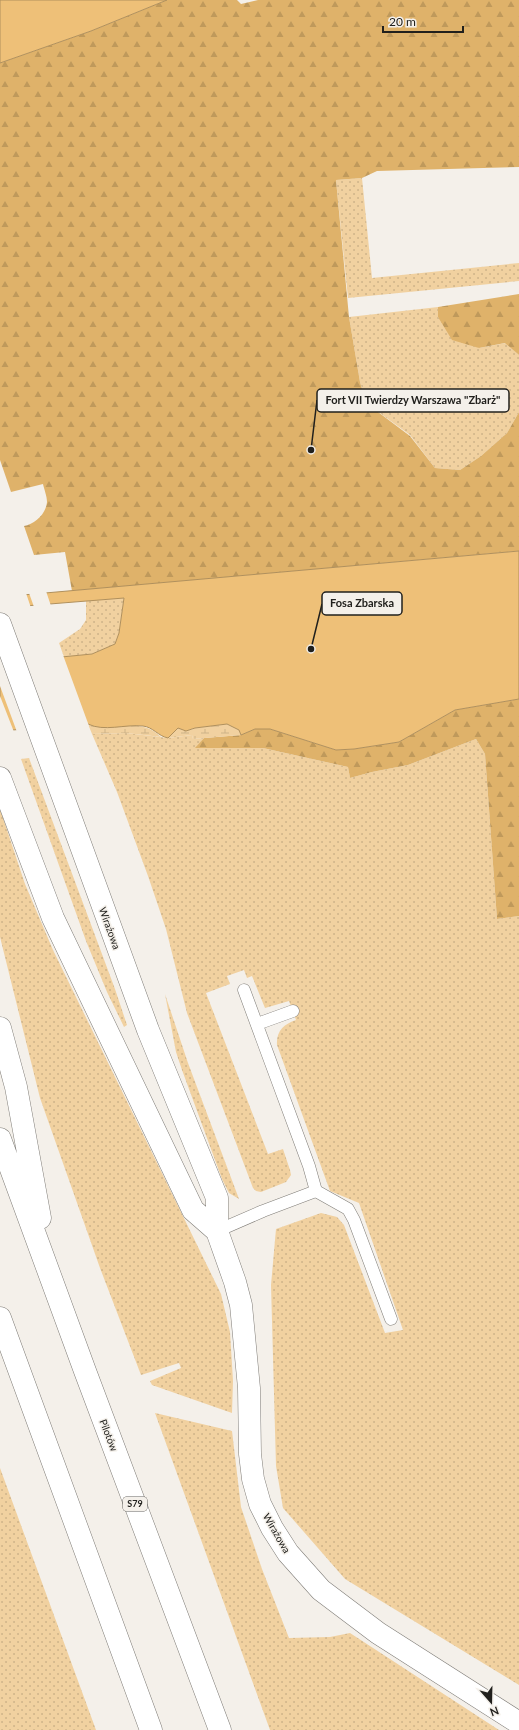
<svg xmlns="http://www.w3.org/2000/svg" width="519" height="1730" font-family="Lato,sans-serif">
  <style>
    .green { fill: url(#green-dots) }
    .forest { fill: url(#forest-firs) }
    .wetland { fill: url(#wetland-marsh) }
    .water { fill: #eec078; stroke: #b0905d }
    .pier { fill: #f4f0ea }
    .lines { fill: none; stroke-linecap: round; stroke-linejoin: round }
    .lane-casing { stroke: #7f7c77; stroke-width: 13 }
    .secondary-casing { stroke: #7f7c77; stroke-width: 23 }
    .highway-casing { stroke: #7f7c77; stroke-width: 23 }
    .lane { stroke: #fff; stroke-width: 12 }
    .secondary { stroke: #fff; stroke-width: 22 }
    .highway { stroke: #fff; stroke-width: 22 }
    .labels { text-anchor: middle; stroke-width: 3; stroke-linejoin: round; paint-order: stroke }
    .shield { fill: #f4f0ea; stroke: #605e5a; stroke-width: 1 }
    .shield-label { font-size: 9px; font-weight: bold; fill: #21201d }
    .street-label { font-size: 10px; fill: #21201d; stroke: #f4f0ea }
    .leader { fill: none; stroke: #21201d; stroke-width: 1.5 }
    .callout-dot { fill: #21201d; stroke: #f4f0ea; stroke-width: 1.5 }
    .callout { fill: #f4f0ea; stroke: #21201d; stroke-width: 1.5 }
    .callout-label { font-size: 11px; text-anchor: middle; font-weight: bold; fill: #21201d }
  </style>
  <defs>
    <pattern id="green-dots" width="8" height="8" patternUnits="userSpaceOnUse"><rect width="8" height="8" fill="#f1d1a0"/><path d="M2 2h.1M6 6h.1" fill="none" stroke="#ceb389" stroke-width="1.8" stroke-linecap="round"/></pattern>
    <pattern id="forest-firs" width="22" height="20" patternUnits="userSpaceOnUse"><rect width="22" height="20" fill="#dfb26a"/><path d="M5 1l3.5 6h-7zM16 11l3.5 6h-7z" fill="#bf995b"/></pattern>
    <pattern id="wetland-marsh" width="20" height="14" patternUnits="userSpaceOnUse"><rect width="20" height="14" fill="#f1d1a0"/><path d="M1 5h8M5 5V1M11 12h8M15 12V8" fill="none" stroke="#ceb389"/></pattern>
  </defs>
  <rect width="100%" height="100%" fill="#f4f0ea"/>
  <!-- green -->
  <path class="green" d="M362,178L372,278L519,263V281L348,298L336,180Z
    M438,307V317L479,348L506,343L519,355V412L507,433L481,456L460,470L435,468L410,435L366,403L360,382L349,317Z
    M124,597L119,633L115,644L92,654L64,657L59,643L80,629L86,620V601Z
    M126,733L168,738L192,735L193,739L204,738L196,748H263L348,767L350,778L372,772L408,765L476,739L485,754L497,919L519,916V1685L345,1579L283,1508L276,1466L271,1285L276,1229L321,1213L337,1217L344,1225L385,1333L403,1330L359,1203L330,1191L277,1045C276,1031 284,1024 296,1020L289,1001L265,1008L252,976L247,978L244,970L227,976L230,984L206,993L268,1154L283,1149L290,1170L291,1175L286,1182L261,1192L256,1191L253,1188L187,1013L166,929L148,876L117,792L92,734Z
    M29,758L115,989L127,1025L124,1027L107,992L86,941L21,759Z
    M0,809L25,884L53,950L221,1294L230,1332L233,1381L232,1413L152,1385L150,1381L181,1368L179,1363L141,1375L100,1268L40,1098L0,937Z
    M165,994L188,1063L239,1199L229,1193L222,1179L182,1070L176,1052Z
    M155,1413L232,1431L241,1507L262,1569L289,1638L330,1637L350,1633L499,1730H270Z
    M0,1468L96,1730H0Z"/>
  <!-- forest -->
  <path class="forest" d="M167,0H237L241,4L258,0H519V167L377,171L362,178L336,180L349,317L360,382L366,403L410,436L435,468L460,470L481,456L507,433L519,412V551L72,591L65,552L34,555L24,526C35,524 46,514 47,502C47,496 44,489 43,484L11,492L0,460V63L91,31Z
    M519,294V355L505,343L479,348L452,340L438,317V307Z
    M519,699V916L497,919L485,754L476,739L408,765L372,772L350,778L348,767L263,748H195L204,738L241,735L255,729H270L336,750L354,749L399,742L455,710Z"/>
  <!-- wetland -->
  <path class="wetland" d="M88,724C111,735 139,714 161,737L126,733L92,734Z
    M227,724L239,730L241,735L193,739L192,735L168,738L178,728L191,730L195,728Z"/>
  <!-- water -->
  <path class="water" d="M0,0H167L91,31L0,63Z
    M519,551V699L455,710L399,742L354,749L336,750L270,729H255L241,735L239,730L227,724L195,728L186,731L178,728L168,738C158,736 153,727 143,726C125,724 104,732 88,724L0,731V663L92,654L115,644L119,633L124,598L0,608V597Z"/>
  <!-- pier -->
  <path class="pier" d="M46,591L51,606L34,607L29,593Z
    M26,593L31,608L0,610V595Z
    M63,655L89,726L17,732L0,686V661Z
    M0,696L14,732L0,733Z"/>
  <g class="lines">
    <!-- lane casing -->
    <g class="lane-casing">
      <path id="lane" d="M257,1024L293,1011
        M316,1191L348,1209L354,1220L391,1319
        M217,1231L263,1211L316,1191L309,1166L244,990"/>
    </g>
    <!-- secondary casing -->
    <g class="secondary-casing">
      <path id="secondary" d="M0,624L148,1030L217,1198V1231L235,1282L241,1305L249,1388L250,1454L253,1479L260,1504L272,1528L288,1553L321,1590L378,1633L519,1723
        M0,778L53,918L193,1210L217,1231"/>
    </g>
    <!-- highway casing -->
    <g class="highway-casing">
      <path id="highway" d="M0,1028L16,1087L40,1218
        M0,1139L85,1371L220,1730
        M0,1318L151,1730"/>
    </g>
    <!-- lane -->
    <use href="#lane" class="lane"/>
    <!-- secondary -->
    <use href="#secondary" class="secondary"/>
    <!-- highway -->
    <use href="#highway" class="highway"/>
  </g>
  <g class="labels">
    <!-- shield labels -->
    <rect class="shield" x="123" y="1497" width="24" height="14" rx="3"/>
    <g class="shield-label">
      <text x="135" y="1507">S79</text>
    </g>
    <!-- street labels -->
    <g class="street-label">
      <text transform="translate(110 928) rotate(70)" y="4">Wirażowa</text>
      <text transform="translate(109 1435) rotate(69)" y="4">Pilotów</text>
      <text transform="translate(277 1533) rotate(60)" y="4">Wirażowa</text>
    </g>
  </g>
  <!-- callouts -->
  <path class="leader" d="M311 450L317 400M311 649L322 604"/>
  <g class="callout-dot">
    <circle cx="311" cy="450" r="4"/>
    <circle cx="311" cy="649" r="4"/>
  </g>
  <g class="callout">
    <rect x="317" y="389" width="192" height="23" rx="4"/>
    <rect x="322" y="592" width="80" height="23" rx="4"/>
  </g>
  <g class="callout-label">
    <text x="413" y="404">Fort VII Twierdzy Warszawa "Zbarż"</text>
    <text x="362" y="607">Fosa Zbarska</text>
  </g>
  <!-- north arrow -->
  <g transform="translate(491 1702) rotate(160)" stroke="#f4f0ea" stroke-width="3" paint-order="stroke">
  <path d="M0-3L7 15L0 10L-7 15Z" fill="#21201d"/>
  <text y="-6" font-size="11" font-weight="bold" text-anchor="middle" fill="#21201d">N</text>
  </g>
  <!-- scale -->
  <path d="M383 26v6h80v-6" fill="none" stroke="#21201d" stroke-width="2"/>
  <text x="389" y="26" font-size="12" fill="#21201d" stroke="#f4f0ea" stroke-width="3" paint-order="stroke">20 m</text>
</svg>
